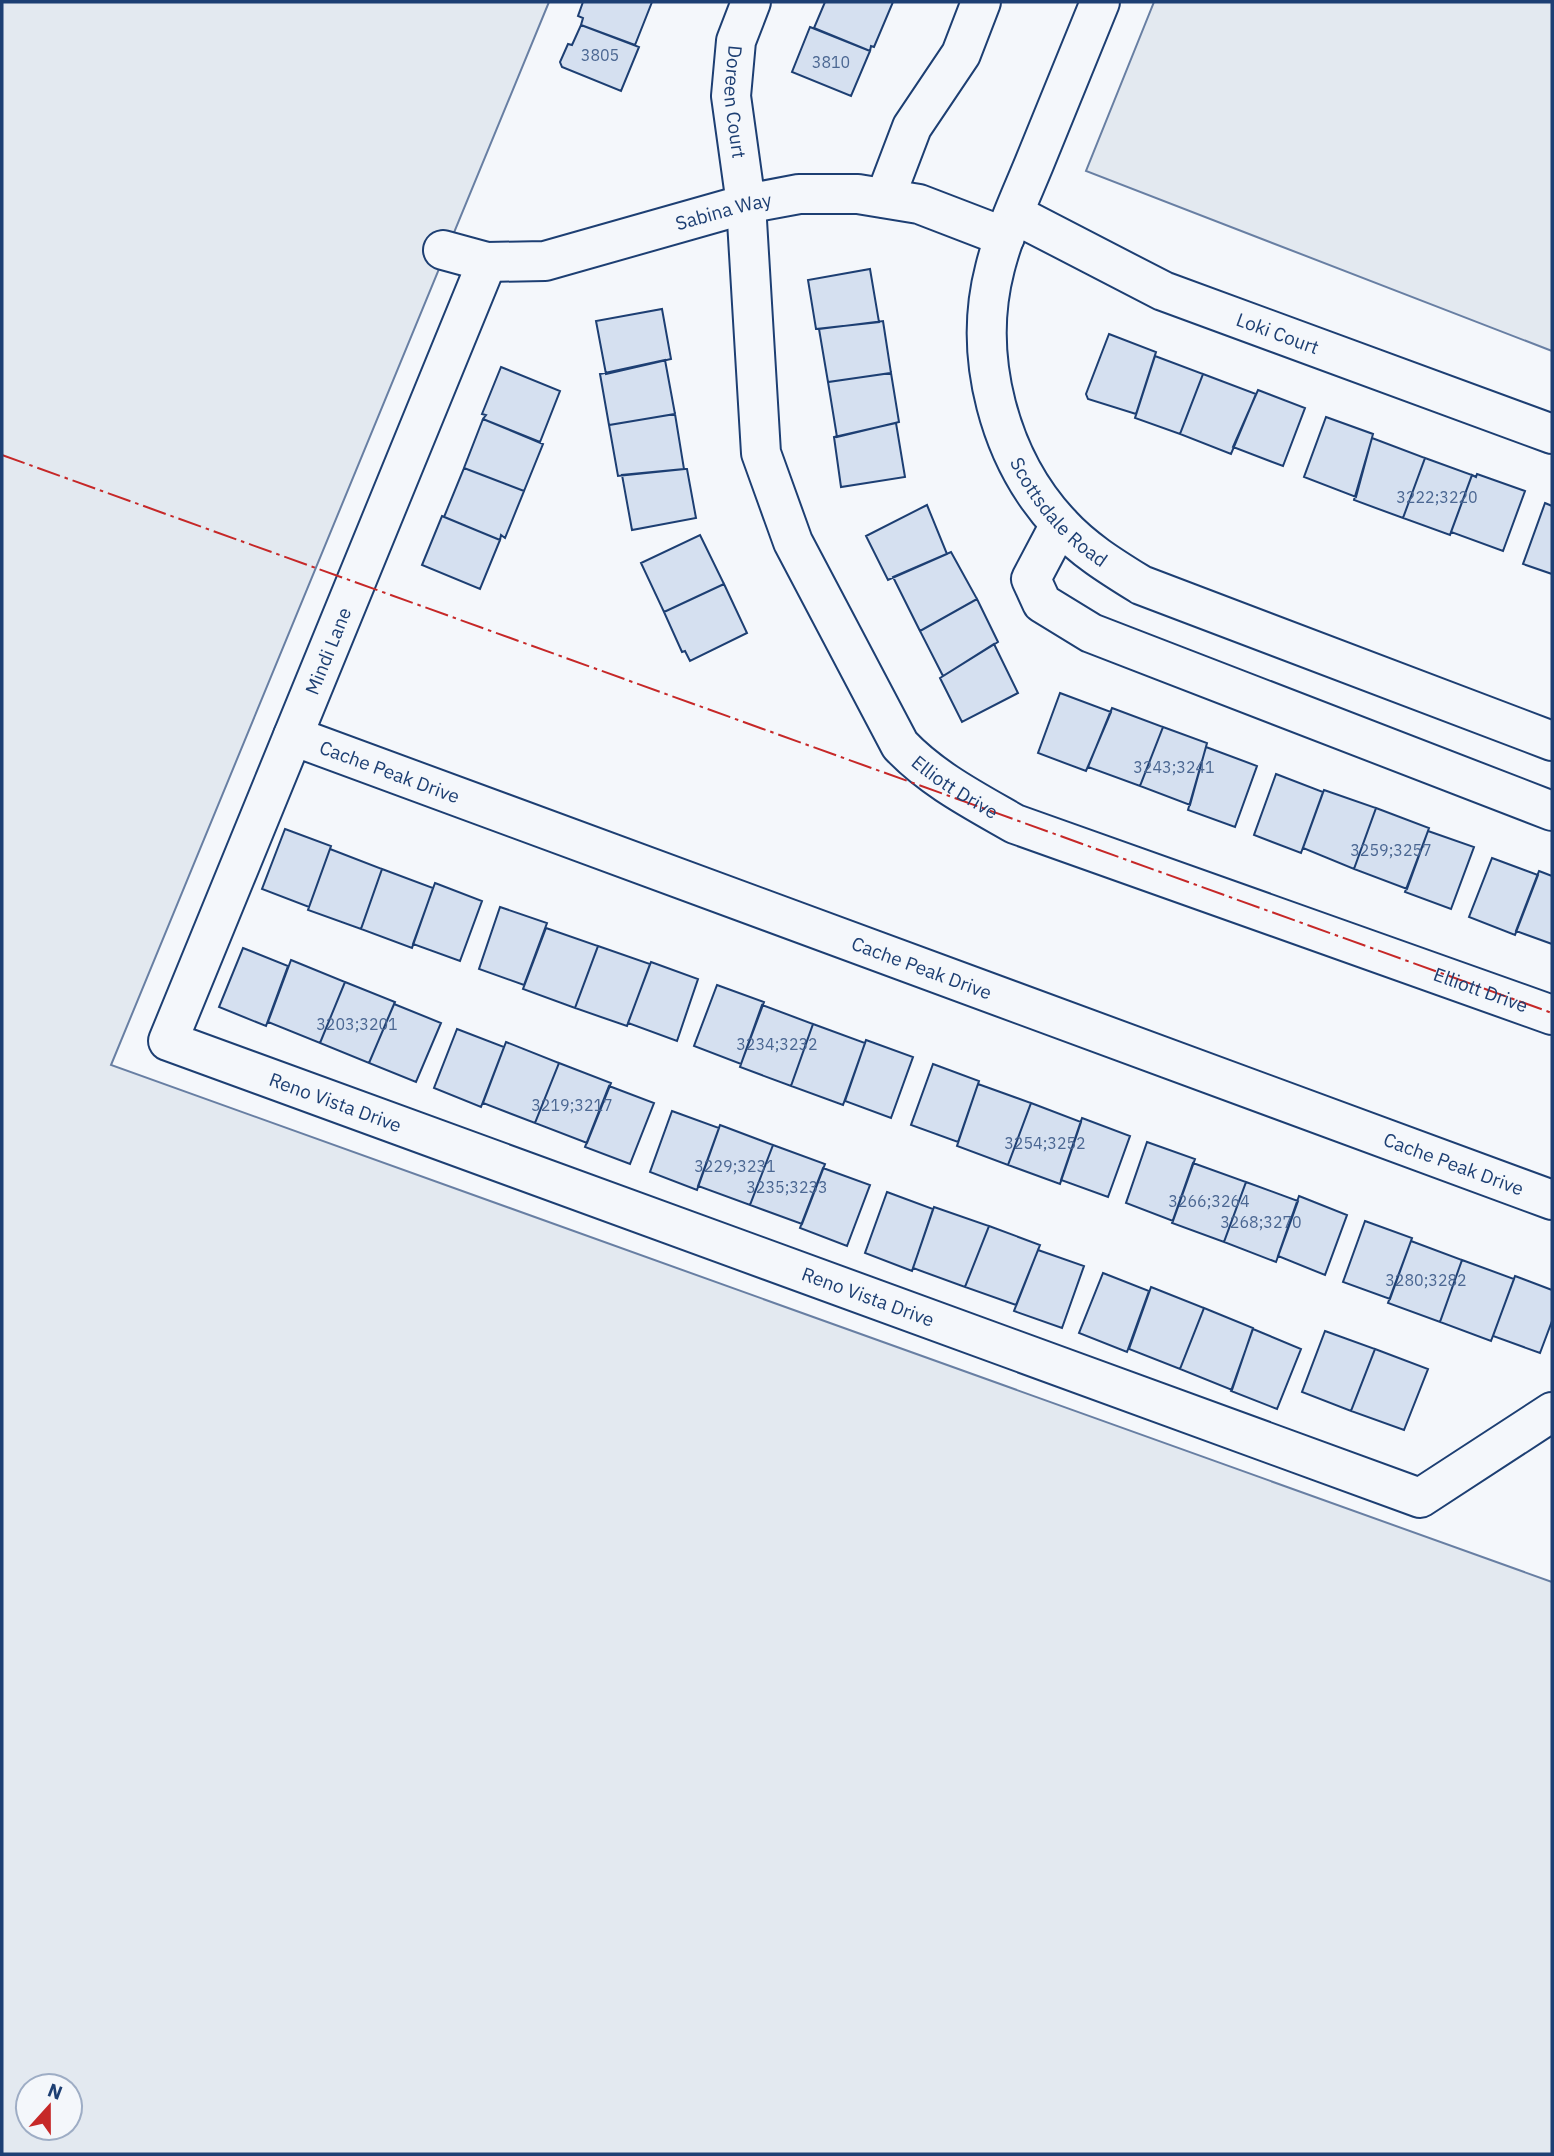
<svg xmlns="http://www.w3.org/2000/svg" width="1554" height="2156" font-family="'IBM Plex Sans',sans-serif">
  <style>
    .green { fill: #e3e9f0; stroke: #687fa3; stroke-width: 2; fill-rule: evenodd }
    .building { fill: #d5e0f0; stroke: #1d3f73; stroke-width: 2 }
    .lines { fill: none; stroke-linecap: round; stroke-linejoin: round }
    .minor-casing { stroke: #1d3f73; stroke-width: 42 }
    .minor { stroke: #f4f7fb; stroke-width: 38 }
    .power { stroke: #c62828; stroke-width: 2; stroke-dasharray: 24 5 3.5 5; stroke-linecap: butt }
    .labels { text-anchor: middle; stroke-width: 5; stroke-linejoin: round; paint-order: stroke }
    .number-label { font-size: 16px; fill: #4b6792 }
    .street-label { font-size: 19px; fill: #1d3f73; stroke: #f4f7fb }
  </style>
  <rect width="100%" height="100%" fill="#f4f7fb"/>
  <!-- green -->
  <path class="green" d="M2,2H549L111,1065L1552,1582V2154H2ZM28,2086H70V2128H28Z
    M1154,2H1552V351L1086,171Z"/>
  <!-- building -->
  <path class="building" d="M583,2H652L635,45L581,25L583,18L578,16Z
    M825,2H893L874,47L871,46L870,51L814,28Z
    M581,25L639,47L621,91L562,67L560,62L568,44L572,45Z
    M810,27L870,51L851,96L792,72Z
    M870,269L879,322L816,329L808,280Z
    M662,309L671,359L606,374L596,321Z
    M883,321L891,373L828,382L819,329Z
    M1109,334L1156,352L1136,414L1088,399L1086,394Z
    M1155,356L1203,374L1180,434L1135,418Z
    M665,360L675,414L609,425L600,374Z
    M501,367L560,391L540,442L483,419L486,415L482,414Z
    M891,373L899,422L837,437L828,382Z
    M1203,374L1256,394L1231,454L1180,434Z
    M1258,390L1305,408L1283,466L1233,447Z
    M675,414L684,469L618,476L609,425Z
    M1326,417L1373,434L1356,497L1304,477Z
    M483,419L543,444L524,491L464,468Z
    M896,423L905,477L841,487L834,437Z
    M1372,438L1425,458L1403,518L1354,500Z
    M1425,458L1472,475L1450,535L1403,518Z
    M464,468L524,491L505,538L501,535L500,540L444,517Z
    M684,469H687L696,518L632,530L622,475Z
    M1477,474L1525,491L1503,551L1451,532L1472,475L1476,477Z
    M1545,503L1552,506V574L1523,564Z
    M927,505L947,554L888,580L866,536Z
    M442,516L500,540L480,589L422,565Z
    M700,535L724,584L664,612L641,563Z
    M951,552L977,599L920,631L893,577Z
    M724,584L747,633L690,661L685,651L682,652L664,612Z
    M977,599L998,642L943,676L920,631Z
    M994,644L1018,693L962,722L940,678Z
    M1060,693L1111,712L1086,771L1038,753Z
    M1112,708L1163,727L1140,786L1088,767Z
    M1163,727L1207,743L1190,805L1140,786Z
    M1206,747L1257,766L1235,827L1188,810Z
    M1276,774L1323,792L1301,853L1254,835Z
    M1324,790L1376,808L1354,869L1303,848Z
    M1376,808L1429,828L1407,889L1354,869Z
    M285,829L331,846L309,907L262,889Z
    M1428,831L1474,847L1451,909L1405,892Z
    M330,849L382,869L361,929L308,910Z
    M1492,858L1538,875L1515,935L1469,917Z
    M382,869L433,888L412,948L361,929Z
    M1539,871L1552,876V944L1516,931Z
    M435,883L482,901L460,961L413,944Z
    M500,907L547,923L524,985L479,969Z
    M546,928L598,946L575,1008L523,989Z
    M598,946L650,964L627,1026L575,1008Z
    M243,948L288,966L266,1026L219,1007Z
    M291,960L345,982L320,1043L268,1022Z
    M651,962L698,979L677,1041L628,1023Z
    M345,982L395,1002L369,1063L320,1043Z
    M717,985L764,1002L741,1064L694,1046Z
    M394,1004L441,1023L416,1082L369,1063Z
    M762,1005L813,1024L791,1086L740,1067Z
    M813,1024L865,1043L843,1105L791,1086Z
    M457,1029L504,1047L481,1107L434,1088Z
    M866,1040L913,1057L891,1118L845,1101Z
    M506,1042L559,1063L535,1123L483,1103Z
    M559,1063L611,1083L587,1143L535,1123Z
    M933,1064L979,1081L958,1142L911,1125Z
    M978,1084L1031,1103L1008,1165L957,1146Z
    M609,1086L654,1103L630,1164L585,1147Z
    M1031,1103L1081,1122L1060,1184L1008,1165Z
    M672,1111L719,1128L697,1190L650,1172Z
    M1082,1118L1130,1136L1108,1197L1061,1180Z
    M720,1125L773,1145L750,1205L698,1186Z
    M1147,1142L1195,1159L1173,1221L1126,1203Z
    M773,1145L825,1164L802,1224L750,1205Z
    M1193,1163L1246,1182L1224,1242L1172,1223Z
    M823,1168L870,1185L847,1246L800,1228Z
    M1246,1182L1298,1201L1276,1262L1224,1242Z
    M887,1192L933,1209L912,1271L865,1253Z
    M1299,1196L1347,1215L1325,1275L1278,1256Z
    M934,1207L989,1226L965,1287L913,1268Z
    M1365,1221L1412,1238L1390,1299L1343,1282Z
    M989,1226L1040,1245L1016,1305L965,1287Z
    M1411,1241L1462,1260L1440,1322L1388,1303Z
    M1038,1250L1084,1266L1062,1328L1014,1311Z
    M1462,1260L1514,1279L1491,1341L1440,1322Z
    M1103,1273L1149,1291L1127,1352L1079,1333Z
    M1515,1276L1552,1290V1321L1540,1353L1493,1336Z
    M1151,1287L1204,1308L1180,1369L1129,1349Z
    M1204,1308L1253,1328L1232,1390L1180,1369Z
    M1253,1329L1301,1349L1277,1409L1231,1391Z
    M1325,1331L1375,1349L1351,1411L1302,1392Z
    M1375,1349L1428,1369L1404,1430L1351,1411Z"/>
  <g class="lines">
    <!-- minor casing -->
    <g class="minor-casing">
      <g id="minor">
        <path id="s1" d="M751,2L736,41L731,96L746,204L761,453L793,542L900,745C932,779 975,801 1015,824L1552,1015"/>
        <path id="s2" d="M1100,2C1078,56 1056,110 1034,164C1020,198 1004,232 995,268C972,356 999,459 1061,525C1084,550 1112,567 1141,585L1552,741"/>
        <path d="M885,198L912,127L961,54L981,2"/>
        <path id="s3" d="M1014,214L1163,291L1552,434"/>
        <path id="s4" d="M443,250L487,262L545,261L746,204L799,194H858L919,204L1005,237"/>
        <path id="s5" d="M487,262L168,1041L1420,1498L1552,1412"/>
        <path d="M1060,524L1031,579L1042,603L1091,633L1552,811"/>
        <path id="s6" d="M293,736L1552,1200"/>
      </g>
    </g>
    <!-- minor -->
    <use href="#minor" class="minor"/>
    <!-- power -->
    <path class="power" d="M2,455L1552,1013"/>
  </g>
  <g class="labels">
    <!-- number labels -->
    <g class="number-label">
      <text x="600" y="61">3805</text>
      <text x="831" y="68">3810</text>
      <text x="1437" y="503">3222;3220</text>
      <text x="1174" y="773">3243;3241</text>
      <text x="1391" y="856">3259;3257</text>
      <text x="357" y="1030">3203;3201</text>
      <text x="777" y="1050">3234;3232</text>
      <text x="572" y="1111">3219;3217</text>
      <text x="1045" y="1149">3254;3252</text>
      <text x="735" y="1172">3229;3231</text>
      <text x="787" y="1193">3235;3233</text>
      <text x="1209" y="1207">3266;3264</text>
      <text x="1261" y="1228">3268;3270</text>
      <text x="1426" y="1286">3280;3282</text>
    </g>
    <!-- street labels -->
    <g class="street-label">
      <text dy="7" stroke="none"><textPath href="#s1" startOffset="103">Doreen Court</textPath></text>
      <text dy="7" stroke="none"><textPath href="#s4" startOffset="289">Sabina Way</textPath></text>
      <text dy="7" stroke="none"><textPath href="#s3" startOffset="290">Loki Court</textPath></text>
      <text dy="7" stroke="none"><textPath href="#s2" startOffset="551">Scottsdale Road</textPath></text>
      <text transform="translate(328 651) rotate(-68)" y="7">Mindi Lane</text>
      <text dy="7" stroke="none"><textPath href="#s6" startOffset="103">Cache Peak Drive</textPath></text>
      <text dy="7" stroke="none"><textPath href="#s1" startOffset="849">Elliott Drive</textPath></text>
      <text dy="7" stroke="none"><textPath href="#s6" startOffset="670">Cache Peak Drive</textPath></text>
      <text dy="7" stroke="none"><textPath href="#s1" startOffset="1414">Elliott Drive</textPath></text>
      <text dy="7" stroke="none"><textPath href="#s5" startOffset="1020">Reno Vista Drive</textPath></text>
      <text dy="7" stroke="none"><textPath href="#s6" startOffset="1237">Cache Peak Drive</textPath></text>
      <text dy="7" stroke="none"><textPath href="#s5" startOffset="1587">Reno Vista Drive</textPath></text>
    </g>
  </g>
  <!-- border -->
  <rect width="1554" height="2156" fill="none" stroke="#1d3f73" stroke-width="7"/>
  <!-- north arrow -->
  <g transform="translate(49 2107) rotate(21)"><circle r="33" fill="#f4f7fb" stroke="#9eadc5" stroke-width="2"/>
  <path d="M0-5L12 26L0 18L-12 26Z" fill="#c62828"/>
  <text y="-10" font-size="19" font-weight="bold" text-anchor="middle" fill="#1d3f73">N</text>
  </g>
</svg>
